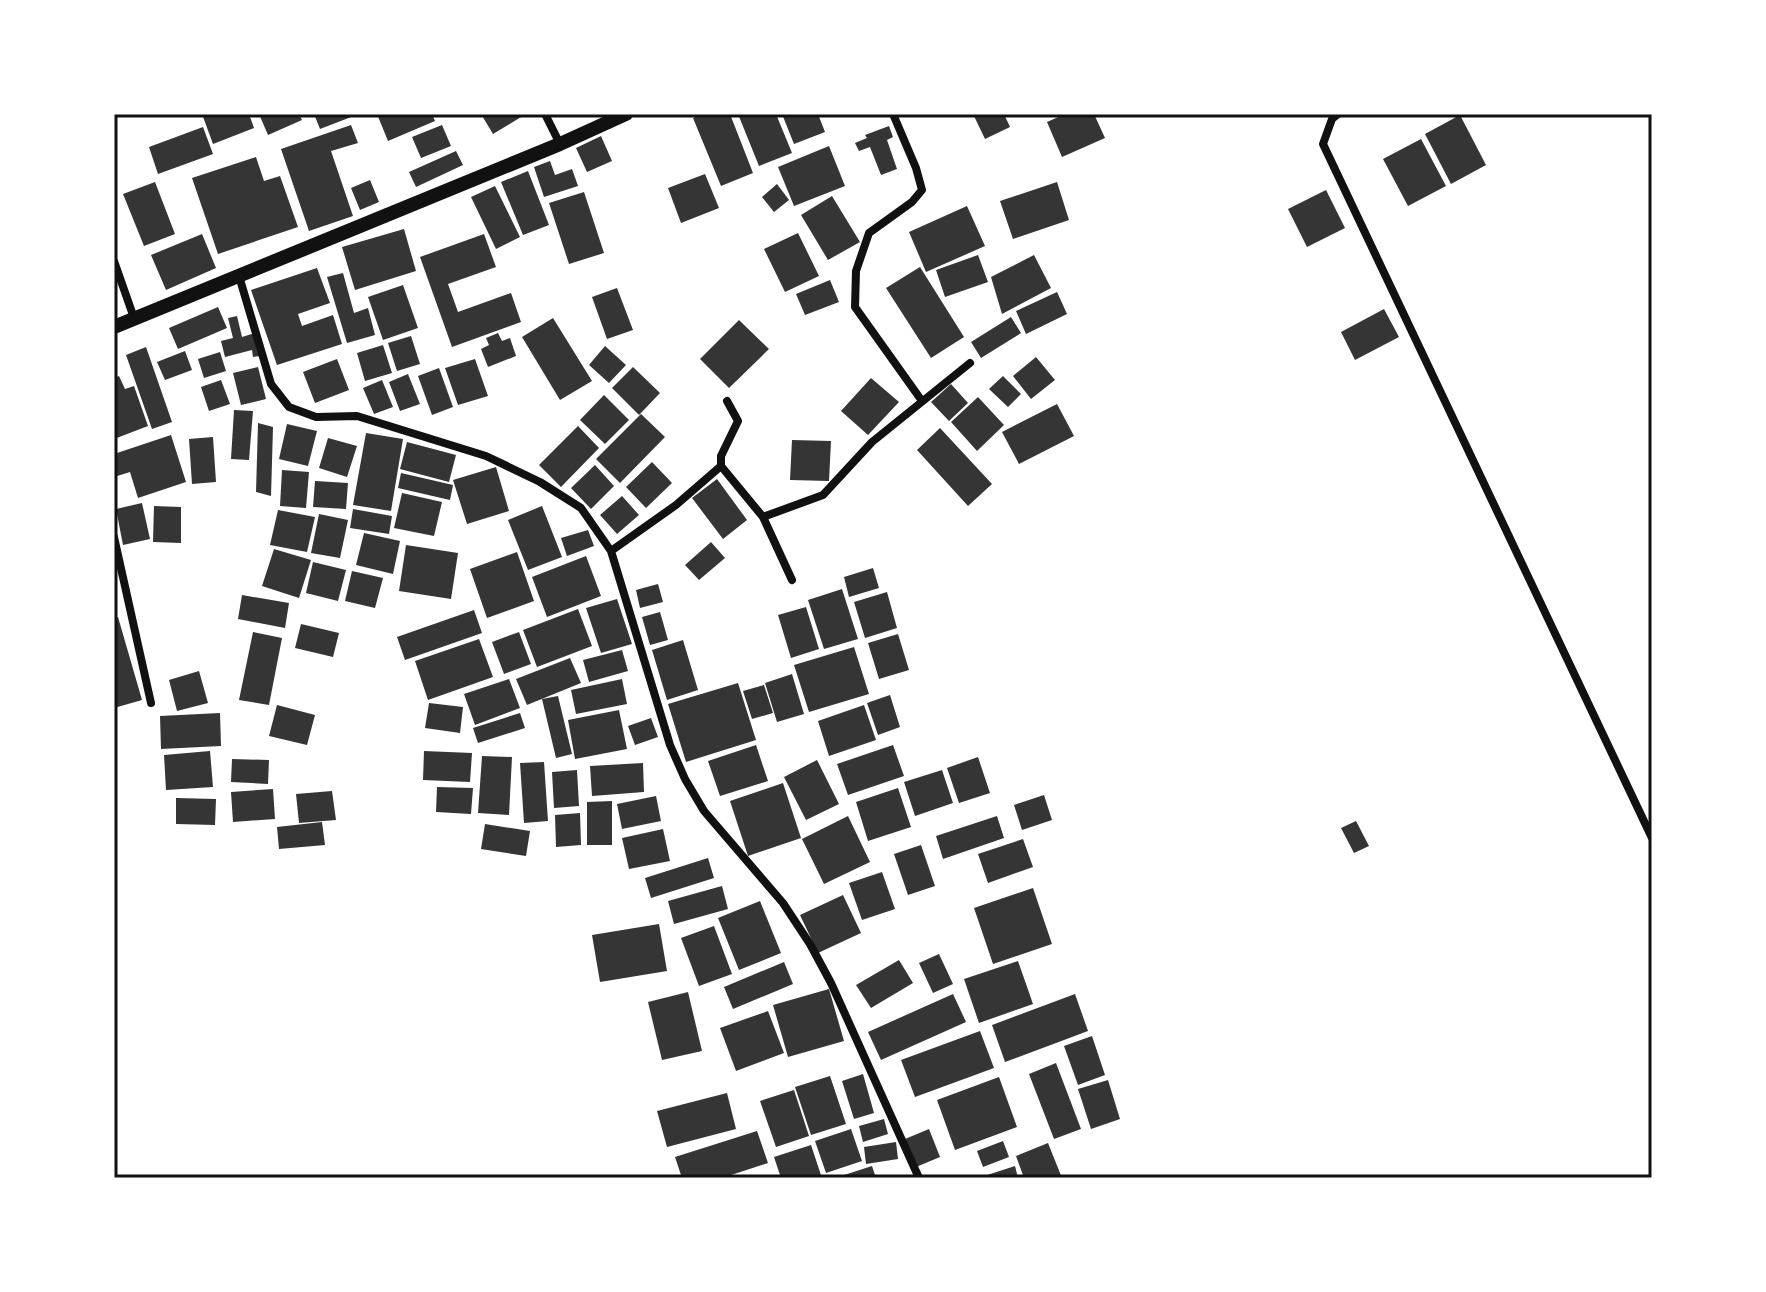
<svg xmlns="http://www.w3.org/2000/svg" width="1766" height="1292" font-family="Raleway,sans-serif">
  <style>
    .building { fill: #353535 }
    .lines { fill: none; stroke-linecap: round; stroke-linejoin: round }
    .minor { stroke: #111; stroke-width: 8 }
    .tertiary { stroke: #111; stroke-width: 14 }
    .neatline { fill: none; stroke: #111; stroke-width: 3 }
  </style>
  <rect width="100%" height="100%" fill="#fff"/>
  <!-- building -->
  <path class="building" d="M202,114H249L254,128L213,144Z
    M259,114H299L302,120L268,135Z
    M314,114H359L320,129Z
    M377,114H432L435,121L388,141Z
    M481,114H526L493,134Z
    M703,114H730L753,173L721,186L693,118Z
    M738,114H776L792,153L759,166Z
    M782,114H818L825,132L794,144Z
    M978,114H1004L1010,127L985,139L974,116Z
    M1065,114H1094L1105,138L1062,157L1047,122Z
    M1460,115L1486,165L1451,184L1425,134Z
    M351,125L358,143L331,151L353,216L309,231L281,149Z
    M442,125L451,146L421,158L412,137Z
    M889,126L893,137L887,140L897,169L881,175L870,147L859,151L855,143L867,138L865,135Z
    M203,127L213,154L158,174L149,147Z
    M601,136L612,161L587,172L576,148Z
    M1421,139L1446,186L1408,206L1383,159Z
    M829,146L845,186L794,206L778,167Z
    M456,151L463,165L416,187L409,172Z
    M256,157L264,181L280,176L298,227L218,254L192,178Z
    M550,161L555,175L572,169L578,186L544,197L534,167Z
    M528,171L549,225L523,235L501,182Z
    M705,174L719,208L681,223L668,188Z
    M370,180L379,202L360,210L351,188Z
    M155,182L175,234L144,246L123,194Z
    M1057,182L1069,220L1013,239L1000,201Z
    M777,184L789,200L774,212L762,197Z
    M495,186L520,237L496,249L471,197Z
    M1326,190L1345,228L1307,247L1288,209Z
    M584,192L604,253L569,264L549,203Z
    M832,196L860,242L828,260L801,215Z
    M967,206L985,246L926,272L909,232Z
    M404,229L416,271L355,290L342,247Z
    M798,233L819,276L785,292L764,249Z
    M202,234L216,268L166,290L151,255Z
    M484,234L496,267L448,284L458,312L511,293L521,322L452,347L420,257Z
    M978,255L988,282L945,297L936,270Z
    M1034,255L1051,288L1002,314L991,277Z
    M920,267L964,337L931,358L886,288Z
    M317,268L330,303L298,314L302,326L333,315L342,344L277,365L251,290Z
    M343,273L354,313L368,308L375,335L347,343L327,277Z
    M830,280L839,302L805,315L796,294Z
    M403,285L418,328L383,340L368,297Z
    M617,288L633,330L607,339L592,297Z
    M1057,292L1067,314L1026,334L1016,311Z
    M218,307L227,328L178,349L169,328Z
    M1384,309L1399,337L1355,360L1341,332Z
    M237,316L242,337L255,333L260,356L253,357L252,350L225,357L221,341L233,338L228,318Z
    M1011,317L1021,333L981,358L971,342Z
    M553,318L592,381L560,400L522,337Z
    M739,320L769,349L729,388L700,359Z
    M498,333L502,341L510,338L516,356L488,367L481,349L489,345L486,338Z
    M411,336L420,364L397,371L388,343Z
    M383,345L392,373L365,381L357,353Z
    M605,346L626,365L609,383L589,365Z
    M146,347L172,422L152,429L126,355Z
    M185,351L192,370L165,380L157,362Z
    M220,352L226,371L204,378L198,359Z
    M1036,357L1055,380L1031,399L1013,376Z
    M337,359L349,390L315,403L303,372Z
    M475,359L488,396L458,405L445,368Z
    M258,367L266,399L241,405L233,373Z
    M633,367L660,393L639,415L612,388Z
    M439,368L453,407L432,415L418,376Z
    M408,374L420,404L400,411L389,382Z
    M119,376L125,389L134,386L148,426L114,439V378Z
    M1003,376L1021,394L1008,407L989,389Z
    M871,378L899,402L868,435L841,411Z
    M221,380L230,404L209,411L201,387Z
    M382,380L393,407L374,414L363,388Z
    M951,384L968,403L949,421L931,402Z
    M604,395L629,420L605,444L580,420Z
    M978,397L1004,425L977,451L951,422Z
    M1057,404L1074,436L1019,464L1002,432Z
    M234,410L253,411L249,460L231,459Z
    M641,414L665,437L620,483L596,459Z
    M258,423L273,427L271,496L256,492Z
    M287,424L317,431L308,466L279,459Z
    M578,426L599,448L561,487L539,465Z
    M940,428L992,484L968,506L917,450Z
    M366,433L403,439L391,511L353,505Z
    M171,435L186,482L138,498L130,472L114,477V454Z
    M213,437L216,482L192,484L189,439Z
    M328,438L357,446L347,477L319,468Z
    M792,440L831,441L829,481L790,480Z
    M407,442L456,455L449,482L400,469Z
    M652,462L672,483L646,508L626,487Z
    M595,465L614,486L591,509L571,488Z
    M496,467L509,511L467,524L453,480Z
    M282,470L309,472L306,508L280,506Z
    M401,473L453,485L450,500L398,488Z
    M717,479L747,520L723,539L692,498Z
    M315,481L348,483L346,509L313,507Z
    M402,493L442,502L434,536L394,528Z
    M622,496L639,515L617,534L600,515Z
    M142,503L150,539L123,545L116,509Z
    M154,506L181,507V543L153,542Z
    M542,506L562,557L528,570L508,520Z
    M353,509L392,516L389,534L350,528Z
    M278,510L315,517L307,552L270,545Z
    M319,514L348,520L340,558L311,553Z
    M588,530L594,546L567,556L561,538Z
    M364,533L400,541L393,574L356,565Z
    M711,542L725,558L699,580L685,565Z
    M406,545L458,553L451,599L399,591Z
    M274,549L311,560L299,598L262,586Z
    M517,552L534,601L487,618L470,569Z
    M586,556L601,596L547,617L532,577Z
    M313,562L346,570L338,601L306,593Z
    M873,568L879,588L849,597L844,577Z
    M352,571L383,578L375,608L345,601Z
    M658,584L663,602L640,608L636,590Z
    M842,589L858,639L824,649L808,600Z
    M887,592L897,628L865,638L854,602Z
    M242,595L289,603L285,628L238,619Z
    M617,599L632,644L601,653L586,608Z
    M806,607L819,649L791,658L778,615Z
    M578,609L592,646L537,667L523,630Z
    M474,610L482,633L405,660L397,637Z
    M660,612L668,640L650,645L642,617Z
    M118,617L142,700L114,708V618Z
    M301,624L339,633L333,657L295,648Z
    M253,632L282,638L269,705L239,700Z
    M519,632L531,664L504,674L492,642Z
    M898,634L909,670L879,679L868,643Z
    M479,639L493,677L428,700L415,661Z
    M683,640L698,690L667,700L652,650Z
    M854,647L869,694L809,712L794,665Z
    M622,650L628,671L589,682L583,660Z
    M570,658L581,683L527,705L516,679Z
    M199,671L208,703L177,711L169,680Z
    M792,674L804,714L777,722L765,683Z
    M509,679L520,708L475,725L464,694Z
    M622,679L627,704L576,714L571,690Z
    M738,683L756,740L686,762L668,704Z
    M764,685L773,713L752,719L743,691Z
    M890,695L900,727L878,735L867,703Z
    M558,696L572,754L556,758L542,699Z
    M429,703L463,707L460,733L425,728Z
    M277,705L315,715L307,745L269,736Z
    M864,705L876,740L829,756L818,721Z
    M619,710L627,749L575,759L568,720Z
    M220,713L221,746L161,749L160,716Z
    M520,713L525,728L478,743L473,728Z
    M651,718L658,737L635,745L628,726Z
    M756,745L768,781L720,796L708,761Z
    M893,745L904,776L848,795L837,764Z
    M210,751L213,787L166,790L164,755Z
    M424,751L472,753L470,782L423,780Z
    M482,756L512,757L509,815L478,813Z
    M978,757L990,793L959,803L947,768Z
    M232,759L269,760L268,784L231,782Z
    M817,760L839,804L806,820L784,777Z
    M544,762L548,821L524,823L520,763Z
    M643,763L644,792L592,796L590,766Z
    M577,770L579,806L554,808L552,772Z
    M942,770L953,803L915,816L904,782Z
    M783,783L801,838L748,856L730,801Z
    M437,787L473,788L471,814L436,812Z
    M898,788L911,827L868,841L856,802Z
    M273,789L275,819L233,822L231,792Z
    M332,791L336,820L299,823L296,794Z
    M1044,795L1052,820L1022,830L1014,805Z
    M656,796L661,821L622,829L617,804Z
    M176,798L216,799L215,825L176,824Z
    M612,801V845H587V802Z
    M580,813L581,845L556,847L555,815Z
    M848,816L870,862L824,884L802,839Z
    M997,816L1004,838L943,859L936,836Z
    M1356,821L1369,846L1354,853L1341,828Z
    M322,822L325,845L279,849L277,827Z
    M485,824L530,831L526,856L481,849Z
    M663,829L670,861L629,869L622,838Z
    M1023,839L1033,867L988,883L978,854Z
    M921,845L935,886L908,895L894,854Z
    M708,858L714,878L651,898L645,878Z
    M882,872L895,909L862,920L849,883Z
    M722,886L728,909L674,924L668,901Z
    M1033,888L1052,944L993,964L974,908Z
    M843,895L861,933L818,953L800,915Z
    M760,901L781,953L739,970L718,918Z
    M659,924L667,971L600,982L592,935Z
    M714,926L732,974L699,986L681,938Z
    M939,954L953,984L933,993L919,963Z
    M899,960L913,983L871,1008L856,985Z
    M1018,961L1033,1004L979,1023L964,979Z
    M784,962L793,984L733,1009L724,987Z
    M829,989L844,1041L788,1057L773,1005Z
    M688,992L702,1051L662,1060L648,1002Z
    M953,994L966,1022L881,1060L868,1032Z
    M1075,994L1088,1031L1005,1062L992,1025Z
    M768,1011L784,1053L736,1071L720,1028Z
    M980,1031L994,1068L915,1097L901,1060Z
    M1092,1036L1105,1075L1078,1085L1064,1046Z
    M1056,1063L1081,1129L1054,1139L1029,1074Z
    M863,1074L874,1113L854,1119L842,1081Z
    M830,1076L846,1124L811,1135L795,1087Z
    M999,1077L1017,1127L955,1150L937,1100Z
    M1108,1080L1120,1119L1091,1129L1078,1089Z
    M794,1090L809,1136L776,1147L760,1101Z
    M727,1093L736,1129L667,1147L657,1111Z
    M884,1119L888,1134L863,1142L859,1126Z
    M851,1129L862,1161L826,1173L815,1141Z
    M929,1129L940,1157L916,1167L905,1139Z
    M757,1131L768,1163L722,1178H682L675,1157Z
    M1003,1141L1009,1157L983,1167L977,1151Z
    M896,1142L898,1159L866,1164L864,1147Z
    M1048,1143L1062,1178H1024L1016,1156Z
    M811,1145L822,1178H781L774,1157Z
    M872,1166L876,1178H838V1177Z
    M1015,1166L1018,1178H981V1177Z"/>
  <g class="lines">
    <!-- minor -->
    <path class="minor" d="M545,114L560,144
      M893,114L916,168L922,190L912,202L869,233L856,271L855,307L922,401
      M1338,114L1332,119L1323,144L1652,838
      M114,261L134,318
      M239,276L271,384L289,407L316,417L357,416L486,456L540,482L581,508L611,551L670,745L685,779L704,811L783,903L810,944L831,983L919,1178
      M727,401L738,421L721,456V466L763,517L792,580
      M763,517L823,495L872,442L970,363
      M114,537L151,703
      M611,551L676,505L721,466"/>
    <!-- tertiary -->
    <path class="tertiary" d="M114,327L560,144L626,114"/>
  </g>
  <!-- border -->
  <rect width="1766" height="1292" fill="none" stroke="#ffffff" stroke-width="232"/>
  <rect x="116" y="116" width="1534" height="1060" class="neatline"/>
</svg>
